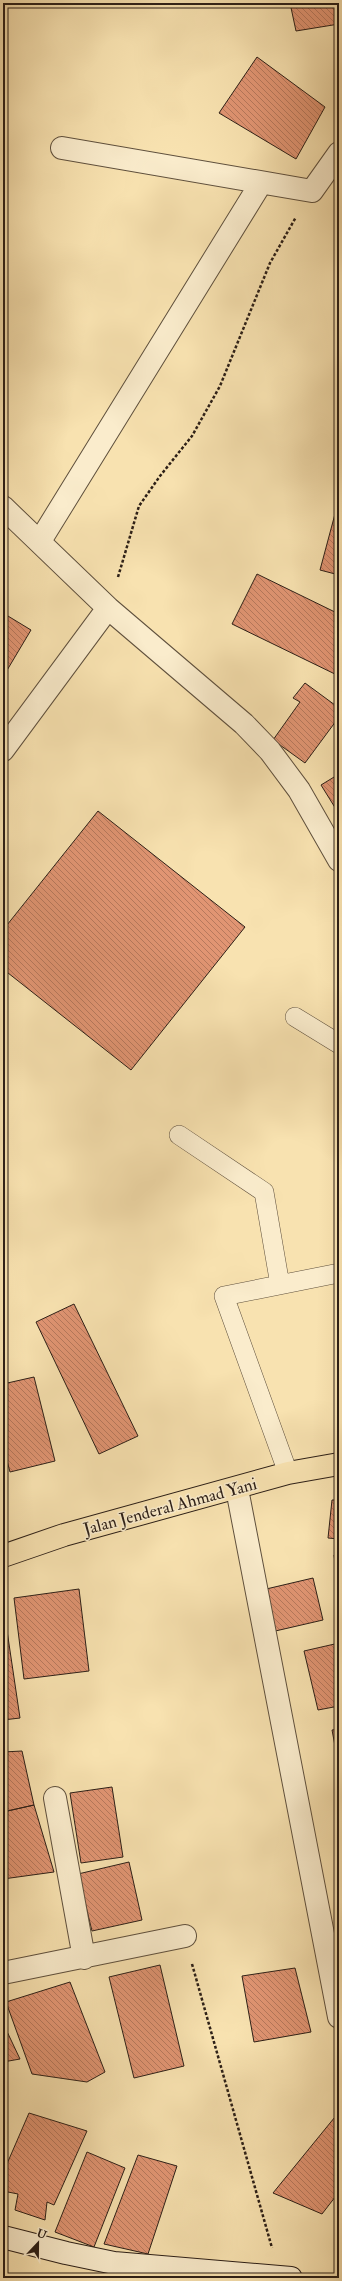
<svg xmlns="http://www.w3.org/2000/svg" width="342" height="2281" font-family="'IM FELL Double Pica',serif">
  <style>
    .building { fill: url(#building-back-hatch); stroke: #2c1f17 }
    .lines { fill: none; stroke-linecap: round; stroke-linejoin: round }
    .lane-casing { stroke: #5f503d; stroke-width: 20 }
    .street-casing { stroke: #5f503d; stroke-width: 24 }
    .secondary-casing { stroke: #2c1f17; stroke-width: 24 }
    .highway-casing { stroke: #2c1f17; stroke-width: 24 }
    .path { stroke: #2c1f17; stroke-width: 2.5; stroke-dasharray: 3 2; stroke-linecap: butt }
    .lane { stroke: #faeccc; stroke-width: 19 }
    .street { stroke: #faeccc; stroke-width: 22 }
    .secondary { stroke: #faeccc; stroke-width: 22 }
    .highway { stroke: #f8e2b0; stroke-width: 22 }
    .labels { text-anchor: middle; stroke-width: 3; stroke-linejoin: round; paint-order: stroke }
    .street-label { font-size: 17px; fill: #2c1f17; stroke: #faeccc }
  </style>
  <defs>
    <pattern id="building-back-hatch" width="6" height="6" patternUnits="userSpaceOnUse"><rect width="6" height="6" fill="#e19573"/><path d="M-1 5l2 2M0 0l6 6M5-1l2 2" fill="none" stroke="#b7795d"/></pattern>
  </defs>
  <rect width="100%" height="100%" fill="#f8e2b0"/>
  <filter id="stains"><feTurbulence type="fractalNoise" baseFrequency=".005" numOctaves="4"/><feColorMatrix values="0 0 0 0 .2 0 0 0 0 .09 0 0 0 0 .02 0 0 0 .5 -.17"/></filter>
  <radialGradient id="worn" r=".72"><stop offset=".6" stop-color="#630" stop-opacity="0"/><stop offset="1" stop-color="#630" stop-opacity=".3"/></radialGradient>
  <!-- building -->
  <path class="building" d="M290,3H339V24L296,31Z
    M257,57L325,107L296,159L219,113Z
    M339,499V575L320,570Z
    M257,574L339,614V676L232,624Z
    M3,613L31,630L3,677Z
    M305,683L339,708V717L305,763L273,740L300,702L293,698Z
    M339,774V814L321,785Z
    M98,811L245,927L131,1070L3,969V930Z
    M74,1304L138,1436L99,1454L36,1322Z
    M34,1377L55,1461L10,1472L3,1445V1384Z
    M332,1500H339V1539L328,1538Z
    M334,1555H339V1593Z
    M313,1578L323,1620L271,1632L262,1590Z
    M79,1589L89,1671L24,1679L14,1598Z
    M3,1617H5L20,1718L3,1720Z
    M339,1643V1706L318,1710L304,1651Z
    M339,1729V1767L332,1730Z
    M22,1751L34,1805L3,1812V1752Z
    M112,1787L123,1857L81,1863L70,1793Z
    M34,1805L54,1872L3,1879V1812Z
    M129,1862L142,1920L92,1931L78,1874Z
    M160,1965L184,2066L134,2078L109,1977Z
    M295,1968L311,2032L254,2042L242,1976Z
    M70,1982L105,2072L87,2082L32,2074L6,2002Z
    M3,2023L20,2059L3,2062Z
    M339,2112V2192L322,2214L273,2193Z
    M29,2113L87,2131L54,2205L47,2202L45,2220L15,2210L18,2194L3,2191V2173Z
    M87,2152L125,2168L94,2247L55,2232Z
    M138,2155L177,2166L148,2254L104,2244Z"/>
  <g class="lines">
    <!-- lane casing -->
    <g class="lane-casing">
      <path id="lane" d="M295,1017L339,1044
        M179,1135L264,1192L280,1285
        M288,1473L224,1296L339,1273"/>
    </g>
    <!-- street casing -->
    <g class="street-casing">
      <path id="street" d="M62,148L312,191L339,153
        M3,507L108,608L3,750
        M40,541L261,183
        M108,608L244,724L270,751L299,790L339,860
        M237,1489L339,2017
        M55,1798L84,1958
        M3,1973L185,1936"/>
    </g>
    <!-- secondary casing -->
    <g class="secondary-casing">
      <path id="secondary" d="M3,2237L66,2253L114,2263L291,2278"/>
    </g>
    <!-- highway casing -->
    <g class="highway-casing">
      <path id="highway" d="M3,1556L64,1535L288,1473L339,1464"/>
    </g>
    <!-- path -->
    <path class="path" d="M118,577L139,506L160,476L192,436L220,386L270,263L296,217
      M192,1964L272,2248"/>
    <!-- lane -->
    <use href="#lane" class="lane"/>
    <!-- street -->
    <use href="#street" class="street"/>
    <!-- secondary -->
    <use href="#secondary" class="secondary"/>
    <!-- highway -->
    <use href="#highway" class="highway"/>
  </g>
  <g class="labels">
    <!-- street labels -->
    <g class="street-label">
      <text transform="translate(170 1506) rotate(-15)" y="6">Jalan Jenderal Ahmad Yani</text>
    </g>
  </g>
  <!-- margin -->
  <rect width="342" height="2281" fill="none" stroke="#f8e2b0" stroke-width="16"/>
  <rect x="4" y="4" width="334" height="2273" fill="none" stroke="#2c1f17" stroke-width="2"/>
  <rect x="8" y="8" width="326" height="2265" fill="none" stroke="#2c1f17"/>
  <!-- north arrow -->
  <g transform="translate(38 2243) rotate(22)" stroke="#faeccc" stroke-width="3" paint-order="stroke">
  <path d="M0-3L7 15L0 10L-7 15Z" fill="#2c1f17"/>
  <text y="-6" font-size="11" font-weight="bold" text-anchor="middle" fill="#2c1f17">U</text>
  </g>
  <rect width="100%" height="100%" filter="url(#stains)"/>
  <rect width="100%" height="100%" fill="url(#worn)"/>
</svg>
